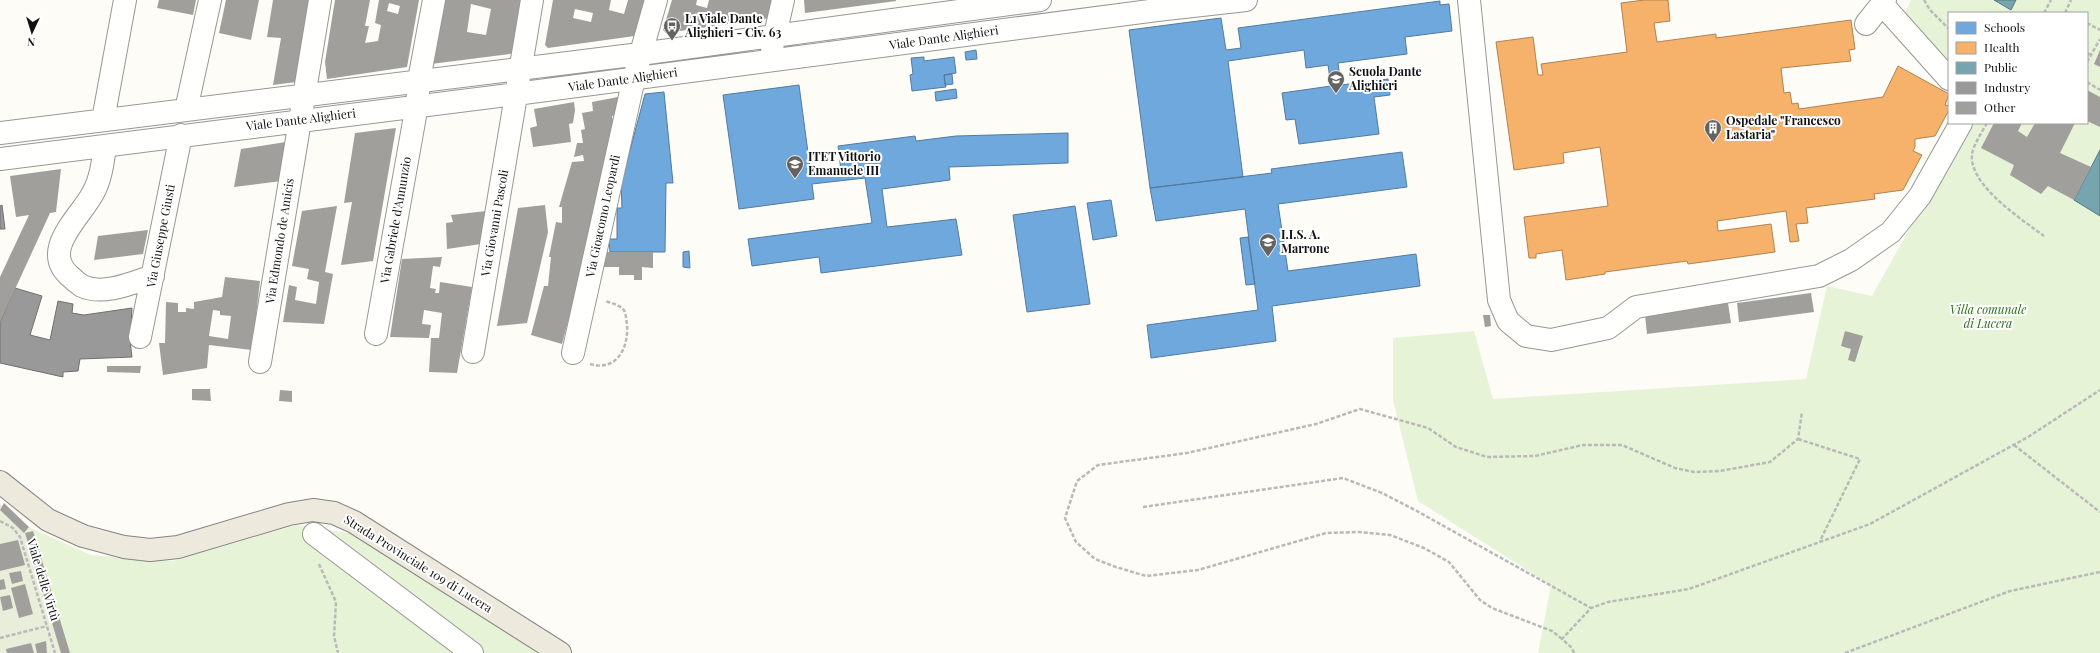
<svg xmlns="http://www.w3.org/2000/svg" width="2100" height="653" font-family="'Playfair Display',serif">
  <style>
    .green { fill: #e7f3d7 }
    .cemetery { fill: #e9eedb }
    .schools { fill: #6fa8dc; stroke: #537b9f }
    .health { fill: #f6b26b; stroke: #b18250 }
    .public { fill: #76a5af; stroke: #587980 }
    .industry { fill: #999; stroke: #707070 }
    .building { fill: #a19f9c; fill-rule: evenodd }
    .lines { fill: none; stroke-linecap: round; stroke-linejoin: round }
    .minor-casing { stroke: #979795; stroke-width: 24 }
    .major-casing { stroke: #858482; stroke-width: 24 }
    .path { stroke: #b9b9b8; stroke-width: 2.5; stroke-dasharray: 4 2; stroke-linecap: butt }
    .minor { stroke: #fffffe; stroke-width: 22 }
    .major { stroke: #ede9dc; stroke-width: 22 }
    .labels { text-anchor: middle; stroke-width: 4; stroke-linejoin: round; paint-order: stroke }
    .poi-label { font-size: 12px; font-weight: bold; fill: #111; stroke: #fff; text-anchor: start }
    .street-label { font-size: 12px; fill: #111; stroke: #fff }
    .park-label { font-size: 12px; font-style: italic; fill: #2f6b1f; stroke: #fff }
  </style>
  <rect width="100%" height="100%" fill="#fdfcf7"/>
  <!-- green -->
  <path class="green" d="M1911,0H2100V653H1538L1551,585L1418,501L1393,400V338L1474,331L1493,399L1806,379L1827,286L1872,296L1969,123H2087V13H1949V65L1905,13Z
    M22,524L91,555L173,561L296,525L349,533L543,653H68Z"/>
  <!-- cemetery -->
  <path class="cemetery" d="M0,504L22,524L68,653H0Z"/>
  <!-- schools -->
  <path class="schools" d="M1440,1V5L1449,4L1452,31L1405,37L1407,54L1338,63L1341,85L1388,79L1390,95L1374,97L1379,134L1299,144L1295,119L1286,120L1282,93L1331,86L1328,65L1306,68L1304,50L1228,61L1243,177L1150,188L1129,30L1221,18L1226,50L1241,48L1238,28Z
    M976,50L977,59L966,60L965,52Z
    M924,57V61L954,57L956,73L944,75L946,87L912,91L910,75L913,74L911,58Z
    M952,74L953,84L945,85L944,75Z
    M799,85L811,175L841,171L838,146L915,136L916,141L956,136L1068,133V163L949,167L950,180L882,189L887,227L956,219L962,255L821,273L819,257L752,266L748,239L872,223L865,178L812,184L814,199L739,209L723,95Z
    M956,89L957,98L936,101L935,92Z
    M664,92L673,183H666L665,252H610L609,239H617V208H622L621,184L645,94Z
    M1402,152L1407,187L1278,204L1288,271L1416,254L1420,286L1272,306L1276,341L1151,358L1147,325L1258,310L1245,209L1156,221L1150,188L1272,173L1271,169Z
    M1111,200L1117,236L1093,240L1087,203Z
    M1075,206L1090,304L1027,312L1013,215Z
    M1248,237L1255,284L1246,285L1240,238Z
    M689,251L690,268L683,267V252Z"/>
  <!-- health -->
  <path class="health" d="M1644,0H1668L1670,21L1654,23L1657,42L1716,34V38L1851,20L1855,49L1849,50L1851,61L1781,68L1784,93L1790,92L1792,104L1798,103L1799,109L1883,97L1898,66L1949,94L1945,105L1949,106V110L1935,136L1915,139V147L1913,151L1922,155L1903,190L1874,194L1875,199L1806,208L1808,223L1796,224L1799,241L1790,242L1786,211L1717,221L1718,231L1771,224L1775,252L1688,264L1687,261L1605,272V274L1566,280L1562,250L1536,254V258H1529L1524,217L1608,206L1600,147L1563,153L1564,163L1514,170L1496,42L1533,37L1538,75H1543L1541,64L1627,52L1621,3Z"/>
  <!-- public -->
  <path class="public" d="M1994,0H2016L2011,10Z
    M2100,150V216L2074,200Z"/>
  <!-- industry -->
  <path class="industry" d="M2,205L5,229H0V206Z
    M15,288L42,296L30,335L50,340L58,301L73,304L72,313L84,315L132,308L130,341L132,357L80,359L78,371L63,372V377L0,363V322Z"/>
  <!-- building -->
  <path class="building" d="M159,0H196L193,15L157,8Z
    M226,0H259L251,40L219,33Z
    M273,0H310L296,82L273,85L281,38L267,37Z
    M335,0H370L365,26H369L365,43L378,41L381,25L375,23L379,0H419L407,67L327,79L325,62ZM389,3L400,6L398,14L387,11Z
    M442,0H523L513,51L510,54L431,64ZM471,4L491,9L486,35L467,32Z
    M553,0H611L609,10L624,14L628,0H652L642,35L548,48L545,45ZM575,9L593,13L591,22L573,18Z
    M672,0H697L696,5L707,8L709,0H775L770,18L666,33L663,30Z
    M804,0H896V1L805,13Z
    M2100,50V67L2094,64Z
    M2087,90L2100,97V127L2087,121Z
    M618,97L620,115L612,116L617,139L562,344L531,335L544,286H548L551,257H549L556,222L562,223V207H559L572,162L584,161L583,155L574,157L577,143H583L581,130L585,129L582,113L593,111L592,102Z
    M574,102L575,110L573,123L569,124L571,142L533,147L530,128L537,126L534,109Z
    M1994,123H2022L2018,131L2027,137L2035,123H2075L2060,153L2091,167L2074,200L2048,186L2041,194L2010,175L2014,165L1981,148Z
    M396,128L373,261L341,265L352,202L344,203L355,133Z
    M286,142L281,181L234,187L241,149Z
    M61,169L56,212L50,213L0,322V277L29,215L16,217L10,176Z
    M545,205L548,232L527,323L497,326L518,208Z
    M337,206L325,272L333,274L324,324L283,322L289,285L297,287L295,300L316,304L319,282L307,279L309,269L292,266L302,211Z
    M486,211L481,244L447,249L446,223L453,222L451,215Z
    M148,230L143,254L94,260L98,236Z
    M604,252H653V268L642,267V280H634V275H619V267H600Z
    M442,257L440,267L433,266L430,288L436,289L435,293H439L440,282L472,287L457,373L429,372L431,338H439L442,313L424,310L422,324L431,325L429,338L390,337L402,259Z
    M225,277L260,281L252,350L209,345L207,368L163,375L159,343H165L166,302L178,303V312H186V308L194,309V302L222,297ZM213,310L220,311V315L231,316L228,339L209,336Z
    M1811,293L1814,312L1739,322L1737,303Z
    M1728,303L1731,323L1647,334L1645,315Z
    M1483,315H1490L1491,326L1485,327Z
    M1845,331L1863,336L1855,362L1848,360L1851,349L1841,346Z
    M107,366H141L140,373L107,372Z
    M192,389H210L211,401L192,400Z
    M280,390L292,391V402L279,401Z
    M4,503L29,527L24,533L0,510Z
    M33,531L70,653H61L25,533Z
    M18,540L25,565L0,571V544Z
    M21,571L23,581L12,584L9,573Z
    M4,579L6,589L0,590V580Z
    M25,584L33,614L19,618L11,588Z
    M10,595L13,608L3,611L0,597Z
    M46,641L47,653H37L35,644Z
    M31,643L34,653H7L6,649Z"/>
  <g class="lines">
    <!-- minor casing -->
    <g class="minor-casing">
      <path id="minor" d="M1469,0L1499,300L1508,321L1526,336L1551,340L1608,328L1636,307L1819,276L1851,260L1891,232L1920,196L1961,123
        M1882,4L1949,79
        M1866,24L1885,0
        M772,48L783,0
        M186,110L210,0
        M103,120L125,0
        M0,133L640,54L1040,0
        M105,146C103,161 101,179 93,193C80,218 38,251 72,278C75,281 79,284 82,286C103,296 132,283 153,276
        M0,159L516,94L1157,10L1246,0
        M376,334L417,105L419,80L434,0
        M140,337L181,135
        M473,352L532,0
        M573,353L634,78L656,0
        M260,362L320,0
        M314,534L472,653"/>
    </g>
    <!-- major casing -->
    <g class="major-casing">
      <path id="major" d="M0,482L48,520L83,536L124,547L150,550L178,547L289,514L313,510L334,513L354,522L560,653"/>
    </g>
    <!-- path -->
    <path class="path" d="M1924,0L1930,10L1949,29
      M2044,13L2051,0
      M2065,13L2071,0
      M2087,23L2100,30
      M2087,53L2091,55
      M2087,62L2100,39
      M2087,82L2100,90
      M1987,123C1982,132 1976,141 1973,150C1963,182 2023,220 2044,236
      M590,364C618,372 629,346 627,324C626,319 626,312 623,309C618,304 611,303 605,301
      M1798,439L1860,459L1820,541
      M2014,445L2100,512
      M1143,507L1343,478L1382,493L1415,510L1591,608
      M0,521L13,528L20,537L55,653
      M319,564L336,602L334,636L338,653
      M0,638L47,626
      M1562,639L1552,631L1492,608L1480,600L1449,562L1424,548L1390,535L1359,532L1326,533L1198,570L1146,576L1116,567L1095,559L1076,542L1065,518L1077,481L1098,465L1187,453L1316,424L1360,409L1428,428L1456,447L1487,457L1535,456L1583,445H1622L1675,468L1694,472L1720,471L1770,462L1798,439L1802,412
      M1574,653L1572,648L1562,639L1591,608L1608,602L1689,589L1870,524L2028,437L2100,390
      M1845,653L2010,591L2100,572"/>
    <!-- minor -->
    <use href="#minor" class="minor"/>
    <!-- major -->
    <use href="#major" class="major"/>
  </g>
  <!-- icons -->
  <defs>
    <g id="bus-pin" transform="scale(0.9)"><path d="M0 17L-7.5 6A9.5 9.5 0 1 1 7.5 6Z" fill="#646362" stroke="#fff"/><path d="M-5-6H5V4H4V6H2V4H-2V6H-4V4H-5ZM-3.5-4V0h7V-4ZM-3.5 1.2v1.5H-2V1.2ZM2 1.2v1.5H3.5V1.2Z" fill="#fff"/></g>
    <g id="school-pin" transform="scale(0.9)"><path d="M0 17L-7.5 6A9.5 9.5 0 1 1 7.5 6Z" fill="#646362" stroke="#fff"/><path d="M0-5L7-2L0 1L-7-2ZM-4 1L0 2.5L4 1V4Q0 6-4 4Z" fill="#fff"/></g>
    <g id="building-pin" transform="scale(0.9)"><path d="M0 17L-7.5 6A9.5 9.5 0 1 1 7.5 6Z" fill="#646362" stroke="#fff"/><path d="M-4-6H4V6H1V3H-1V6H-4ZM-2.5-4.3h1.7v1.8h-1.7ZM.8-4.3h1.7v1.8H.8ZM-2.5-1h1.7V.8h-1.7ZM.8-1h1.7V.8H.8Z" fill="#fff"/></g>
  </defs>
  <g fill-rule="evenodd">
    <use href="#bus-pin" x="672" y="26"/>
    <use href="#school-pin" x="1336" y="79"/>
    <use href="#building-pin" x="1713" y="128"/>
    <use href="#school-pin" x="795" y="164"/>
    <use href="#school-pin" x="1268" y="242"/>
  </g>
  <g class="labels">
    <!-- poi labels -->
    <g class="poi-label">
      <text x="685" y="23">L1 Viale Dante<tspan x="685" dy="14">Alighieri - Civ. 63</tspan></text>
      <text x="1349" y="76">Scuola Dante<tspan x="1349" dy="14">Alighieri</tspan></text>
      <text x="1726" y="125">Ospedale "Francesco<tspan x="1726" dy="14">Lastaria"</tspan></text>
      <text x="808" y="161">ITET Vittorio<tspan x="808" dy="14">Emanuele III</tspan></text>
      <text x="1281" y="239">I.I.S. A.<tspan x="1281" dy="14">Marrone</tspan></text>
    </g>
    <!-- street labels -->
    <g class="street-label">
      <text transform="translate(944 38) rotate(-8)" y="4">Viale Dante Alighieri</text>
      <text transform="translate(623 80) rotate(-8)" y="4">Viale Dante Alighieri</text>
      <text transform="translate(301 120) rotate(-7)" y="4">Viale Dante Alighieri</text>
      <text transform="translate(603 216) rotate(-78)" y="4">Via Gioacomo Leopardi</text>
      <text transform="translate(396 220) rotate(-80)" y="4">Via Gabriele d'Annunzio</text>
      <text transform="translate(495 223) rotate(-80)" y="4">Via Giovanni Pascoli</text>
      <text transform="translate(161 236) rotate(-79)" y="4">Via Giuseppe Giusti</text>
      <text transform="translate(280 241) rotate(-81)" y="4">Via Edmondo de Amicis</text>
      <text transform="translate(418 564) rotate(32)" y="4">Strada Provinciale 109 di Lucera</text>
      <text transform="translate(43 580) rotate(73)" y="4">Viale delle Virtù</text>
    </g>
    <!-- park labels -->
    <g class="park-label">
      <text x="1988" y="314">Villa comunale<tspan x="1988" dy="14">di Lucera</tspan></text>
    </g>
  </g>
  <!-- legend -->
  <rect x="1948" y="12" width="140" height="112" fill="#ffffff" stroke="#a0a0a0"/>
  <rect x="1956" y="22" width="20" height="12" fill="#6fa8dc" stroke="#a0a0a0"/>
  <text x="1984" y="32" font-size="12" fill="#111111">Schools</text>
  <rect x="1956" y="42" width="20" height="12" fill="#f6b26b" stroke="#a0a0a0"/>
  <text x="1984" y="52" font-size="12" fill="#111111">Health</text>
  <rect x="1956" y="62" width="20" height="12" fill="#76a5af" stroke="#a0a0a0"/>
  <text x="1984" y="72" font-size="12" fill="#111111">Public</text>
  <rect x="1956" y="82" width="20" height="12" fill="#999999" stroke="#a0a0a0"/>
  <text x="1984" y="92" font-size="12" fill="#111111">Industry</text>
  <rect x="1956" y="102" width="20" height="12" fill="#a19f9c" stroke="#a0a0a0"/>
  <text x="1984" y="112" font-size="12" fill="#111111">Other</text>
  <!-- north arrow -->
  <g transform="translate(32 32) rotate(184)" stroke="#ffffff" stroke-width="3" paint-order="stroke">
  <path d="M0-3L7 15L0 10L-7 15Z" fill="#111111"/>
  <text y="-6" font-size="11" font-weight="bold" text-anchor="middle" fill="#111111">N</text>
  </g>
</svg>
